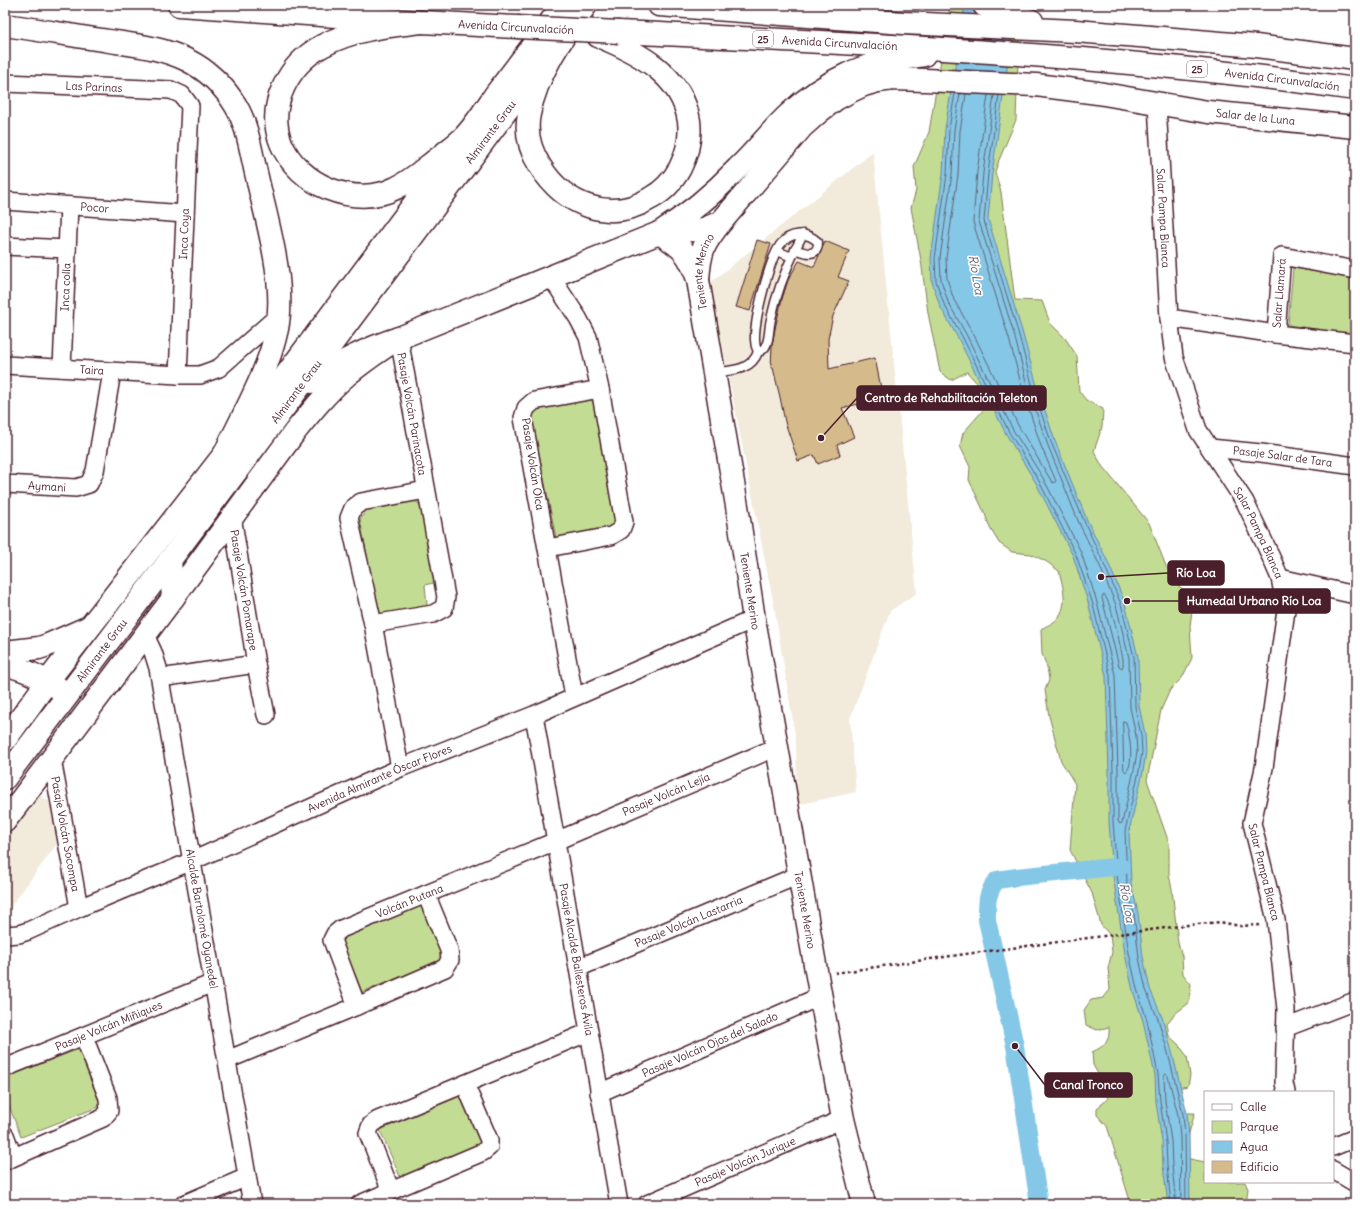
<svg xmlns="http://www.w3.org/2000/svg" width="1360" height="1209" font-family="Delius,sans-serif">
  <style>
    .built { fill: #f2ebdc }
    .green { fill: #c3dc93; stroke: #867e5f }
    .water { fill: #85c7e6; stroke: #6d849b }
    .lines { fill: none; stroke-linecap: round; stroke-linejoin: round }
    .shore { stroke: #626276; stroke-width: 1 }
    .canal { stroke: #85c7e6; stroke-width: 18 }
    .building { fill: #d5bb8b; stroke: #4a1f2b }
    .lane-casing { stroke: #4a1f2b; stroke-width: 11 }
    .street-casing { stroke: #4a1f2b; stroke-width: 20 }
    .secondary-casing { stroke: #4a1f2b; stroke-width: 25 }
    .primary-casing { stroke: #4a1f2b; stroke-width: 25 }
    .highway-casing { stroke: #4a1f2b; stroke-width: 25 }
    .path { stroke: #4a1f2b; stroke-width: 2.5; stroke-dasharray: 3 3; stroke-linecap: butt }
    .lane { stroke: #fff; stroke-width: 8 }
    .street { stroke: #fff; stroke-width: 17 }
    .secondary { stroke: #fff; stroke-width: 22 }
    .primary { stroke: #fff; stroke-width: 22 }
    .highway { stroke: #fff; stroke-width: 22 }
    .highway-bridge-casing { stroke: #4a1f2b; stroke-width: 25; stroke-linecap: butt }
    .highway-bridge { stroke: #fff; stroke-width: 22 }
    .labels { text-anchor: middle; stroke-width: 3.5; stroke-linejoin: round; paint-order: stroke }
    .shield { fill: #fff; stroke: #80626b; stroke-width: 1 }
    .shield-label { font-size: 10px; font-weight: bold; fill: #4a1f2b }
    .street-label { font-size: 11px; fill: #4a1f2b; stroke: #fff }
    .water-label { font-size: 12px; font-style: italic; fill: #5f5a6c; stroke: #fff }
    .leader { fill: none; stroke: #4a1f2b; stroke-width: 1.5 }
    .callout-dot { fill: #4a1f2b; stroke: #fff; stroke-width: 1.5 }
    .callout { fill: #4a1f2b; stroke: #4a1f2b; stroke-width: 1.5 }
    .callout-label { font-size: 12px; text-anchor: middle; font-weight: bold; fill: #fff }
  </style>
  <rect width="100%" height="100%" fill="#fff"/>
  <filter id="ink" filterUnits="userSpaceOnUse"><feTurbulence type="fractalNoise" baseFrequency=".025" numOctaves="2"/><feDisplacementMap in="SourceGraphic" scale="8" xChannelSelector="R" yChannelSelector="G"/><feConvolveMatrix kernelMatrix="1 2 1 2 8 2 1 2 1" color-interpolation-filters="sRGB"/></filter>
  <g filter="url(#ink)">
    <!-- built -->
    <path class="built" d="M873,152L917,593L890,611L850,719L856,792L797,805L796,741L775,611L710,283Z
      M38,794L54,805L60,840L5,914V840Z"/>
    <!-- green -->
    <path class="green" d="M950,5H1020L1016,120L999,160L995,172L1001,192L1015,300L1042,301L1050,323L1065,338L1077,356L1079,391L1086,400L1103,409L1102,427L1094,451L1102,466L1149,523L1166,566L1176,584L1190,595L1192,611L1190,626L1192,658L1182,678L1170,690L1161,710L1147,780L1169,843V875L1172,889L1178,943L1182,956L1183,974L1191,984L1189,1003L1176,1013L1167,1023L1169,1036L1178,1044L1187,1056L1190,1075L1188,1086L1177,1088L1181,1113H1195L1189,1133L1185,1158L1205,1162V1182H1245L1248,1189L1246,1204H1131L1107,1126L1097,1115V1108L1108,1099L1102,1081L1093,1065L1092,1052C1105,1046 1110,1042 1109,1027L1097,1030L1086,1025L1084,1010L1091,1000L1103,998L1110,990L1108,968L1112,952L1110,935L1101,925L1092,893L1070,850L1075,784L1061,761L1049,716L1045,690L1049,680L1047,667L1042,654L1041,629C1046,626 1054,623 1057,619C1069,605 1063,587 1059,571L1047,562L1031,554L1012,552L999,543L990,528L985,514L969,480L970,467L960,446L963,433L984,409L982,389L967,372L951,380L940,372L928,313L921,260L911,208L916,190L914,167L929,132Z
      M1293,268L1355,278V335L1288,325Z
      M592,397L618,526L556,538L530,409Z
      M410,498L424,507L437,582L425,585L428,615L380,623L360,519L371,504Z
      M420,902L443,960L362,992L339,935Z
      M79,1049L101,1106L21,1137L5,1095V1078Z
      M460,1096L481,1144L401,1179L380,1130Z"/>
    <!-- water -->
    <path class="water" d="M965,5H1016L992,174L988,219L1022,331L1037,386L1055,441L1087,520L1107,560L1125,603L1138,657L1139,706L1145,734L1146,752L1143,772L1129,831L1131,883L1138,913L1143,957L1150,989L1162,1017L1171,1048L1187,1113L1189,1136L1190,1204H1168L1163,1166L1162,1142L1156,1102L1155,1075L1143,1021L1133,991L1125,954L1113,876L1109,821V773L1106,676L1088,602L1073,556L1036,483L1006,434L959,340L940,306L932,282L931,258L943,173L945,129Z"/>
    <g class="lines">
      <!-- shore -->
      <path class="shore" d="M955,93L949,129L947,174L935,258L936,281L944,304L963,338L1009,432L1039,481L1076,555L1092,601L1110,675L1113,772V821L1117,875L1129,953L1137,989L1147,1020L1158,1074L1160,1101L1166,1142L1167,1166L1171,1204
        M960,94L954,130L952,174L940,258L941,280L948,302L967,336L1013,430L1043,478L1081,552L1096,599L1115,675L1118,772V821L1119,823L1120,824L1122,823L1134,770L1137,752L1136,736L1130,707L1129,658L1116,605L1099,564L1079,523L1047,443L1028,389L1014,334L979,221L983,173L994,95
        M966,94L960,131L958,175L946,258L947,279L954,300L973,333L1019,427L1052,482L1054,483L1056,481L1041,446L1023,391L1008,335L973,222L977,172L988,95
        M999,95L988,173L984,221L1018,332L1033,388L1051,442L1084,521L1103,562L1121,604L1134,657L1135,707L1141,735L1142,752L1139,771L1125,831L1127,884L1134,914L1139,958L1146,990L1158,1019L1167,1049L1183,1114L1185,1136L1186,1204
        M1104,595C1112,602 1120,646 1123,659V666L1122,668L1119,666L1102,598Z
        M1123,721L1126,722C1129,733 1135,763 1126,772L1124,770Z
        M1176,1204L1172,1166L1171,1141L1165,1101L1164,1076L1166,1074L1168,1076L1178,1115L1180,1137L1181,1204"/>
      <!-- canal -->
      <path class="canal" d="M1039,1204L1015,1046L987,920C987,903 986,894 997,880L1017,877L1113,867H1121"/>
    </g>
    <!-- building -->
    <path class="building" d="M757,240L771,244L750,311L736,307Z
      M825,241L849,251L838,277L849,281L833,316L828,339L829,369L875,358L883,398L842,408L854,437L837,445L840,455L818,464L814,455L798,461L785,422L780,397L773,368H771L772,345L776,324L782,299L788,280L799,261L814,267Z"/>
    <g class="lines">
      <!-- lane casing -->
      <g class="lane-casing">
        <path id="lane" d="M777,251L792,257
          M758,352C756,348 755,344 755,340C754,320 769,261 780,245C790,232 807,231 818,242C818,258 805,253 795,249
          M714,373C732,370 751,371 758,352C771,349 768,329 771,319C777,290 789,261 803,234"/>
      </g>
      <!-- street casing -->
      <g class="street-casing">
        <g id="street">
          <path id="s1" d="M5,83L171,90L182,95L190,106L178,375"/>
          <path id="s2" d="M1157,104L1169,318L1174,357L1198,430L1245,502L1266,546L1280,578L1286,610L1264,768L1252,823L1276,920L1286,1009L1284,1083L1286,1092"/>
          <path id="s3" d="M5,201L185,214"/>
          <path d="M5,246L67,249"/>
          <path d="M1169,318L1276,334L1355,343"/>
          <path id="s4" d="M1276,334L1282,256L1355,270"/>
          <path id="s5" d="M5,365L178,375H200L219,368L278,316"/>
          <path id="s6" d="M62,368L69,206"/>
          <path id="s7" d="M1210,448L1261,453L1355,466"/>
          <path id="s8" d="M5,484L76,488L89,484L95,471L112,372"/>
          <path id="s9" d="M232,516L256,664L266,715"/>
          <path d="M548,548L611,536L621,530L624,522L600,389L588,337L578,318L551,277"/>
          <path d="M1280,578L1355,595"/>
          <path d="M373,624L433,614L444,608L446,597L399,338"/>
          <path id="s10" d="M145,635L153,652L158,668L252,1204"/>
          <path d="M160,678L256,664"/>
          <path d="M574,696L523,418L526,408L534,401L600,389"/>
          <path id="s11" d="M534,715L619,1204"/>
          <path id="s12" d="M52,759L79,908"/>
          <path d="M400,768L373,624L349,518L353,508L361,502L426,490"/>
          <path id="s13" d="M5,935L19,934L28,931L79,908L192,861L400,768L534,715L754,619"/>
          <path id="s14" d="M578,968L799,875"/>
          <path id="s15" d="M357,1006L332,940L335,934L341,929L556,841L777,747"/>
          <path d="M1285,1028L1355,1001"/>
          <path d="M227,1060L357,1006L445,968L450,960L449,950L426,894"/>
          <path id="s16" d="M5,1068L213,983"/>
          <path id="s17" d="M599,1093L821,996"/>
          <path d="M5,1135L13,1157"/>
          <path d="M1333,1147L1355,1138"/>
          <path d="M5,1161L103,1118L109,1111L108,1098L84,1037"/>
          <path d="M1333,1170L1355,1183"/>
          <path d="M391,1191L368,1133L371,1125L378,1120L589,1032"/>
          <path d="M184,1204L247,1177"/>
          <path d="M360,1204L483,1152L489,1147V1140L465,1084"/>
          <path id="s18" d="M647,1204L843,1119"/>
        </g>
      </g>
      <!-- secondary casing -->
      <g class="secondary-casing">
        <g id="secondary">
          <path d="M659,233C683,248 688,252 698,279"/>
          <path d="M5,665C28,669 48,682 68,694"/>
          <path d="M5,821L173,598L294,433C311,412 328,391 348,374C364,361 381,349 399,338L659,233L704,229L721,222"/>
          <path id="s19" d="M864,1204L843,1119L817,976L777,747L754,619L737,506L698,280C700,251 703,244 721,222L802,127L820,111L836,99L851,91L864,85L878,81L893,79L925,80L1036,85L1098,93L1208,112L1355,127"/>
        </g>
      </g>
      <!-- primary casing -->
      <g class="primary-casing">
        <g id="primary">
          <path d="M311,382C339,362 365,349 399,338"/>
          <path d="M170,560L173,598"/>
          <path d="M5,652L39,648L48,645L89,627"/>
          <path d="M5,740L47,682L283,379L455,149"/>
          <path id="s20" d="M5,778L170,560L543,62"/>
        </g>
      </g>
      <!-- highway casing -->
      <g class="highway-casing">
        <g id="highway">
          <path d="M179,5L422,22L517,27"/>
          <path d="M586,5C563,36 536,75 529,114C525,133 530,150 540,166C564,205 610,224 651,198C664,191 673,181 680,168C687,154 691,137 689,121C682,75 638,52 598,36"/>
          <path d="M659,5L904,23L1075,31L1139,36L1256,46L1355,59"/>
          <path d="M984,5L1032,21"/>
          <path d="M422,22C388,26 353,29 322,46C289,64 266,105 281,143C298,185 355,209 396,188C413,180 426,167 441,156C448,150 457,144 464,137C475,126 486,108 495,95C518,65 541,35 563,5"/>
          <path d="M5,25C40,30 74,36 109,41C135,45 163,48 187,60C207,70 224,86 236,106C248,126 251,153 257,177C267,222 286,282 277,329C268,372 245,411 226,451"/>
          <path id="s21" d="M619,32C865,44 1111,54 1355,89"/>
          <path d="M659,233C688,215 714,193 738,168C756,151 770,132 788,115C806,98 826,84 848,74C867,64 903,58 924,55"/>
        </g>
      </g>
      <!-- path -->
      <path class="path" d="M835,973L958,955L1188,925L1220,922L1240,926L1260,925"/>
      <!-- lane -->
      <use href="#lane" class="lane"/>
      <!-- street -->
      <use href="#street" class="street"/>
      <!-- secondary -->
      <use href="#secondary" class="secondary"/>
      <!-- primary -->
      <use href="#primary" class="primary"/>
      <!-- highway -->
      <use href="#highway" class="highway"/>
      <!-- highway-bridge casing -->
      <g class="highway-bridge-casing">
        <path id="highway-bridge" d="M517,27L619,32"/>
      </g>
      <!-- highway-bridge -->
      <use href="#highway-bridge" class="highway-bridge"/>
    </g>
  </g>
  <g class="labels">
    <!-- shield labels -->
    <g class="shield">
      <rect x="753" y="31" width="20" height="16" rx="3"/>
      <rect x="1187" y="61" width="20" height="16" rx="3"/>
    </g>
    <g class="shield-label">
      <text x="763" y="43">25</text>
      <text x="1197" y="73">25</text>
    </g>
    <!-- street labels -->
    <g class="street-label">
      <text transform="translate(516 27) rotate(3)" y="4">Avenida Circunvalación</text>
      <text dy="4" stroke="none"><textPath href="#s21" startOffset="221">Avenida Circunvalación</textPath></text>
      <text dy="4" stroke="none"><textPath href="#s21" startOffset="665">Avenida Circunvalación</textPath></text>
      <text dy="4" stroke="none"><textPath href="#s1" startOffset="89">Las Parinas</textPath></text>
      <text dy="4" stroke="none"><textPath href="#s19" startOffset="1598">Salar de la Luna</textPath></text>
      <text dy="4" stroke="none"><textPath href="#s20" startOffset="808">Almirante Grau</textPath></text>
      <text dy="4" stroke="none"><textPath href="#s3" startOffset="90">Pocor</textPath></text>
      <text dy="4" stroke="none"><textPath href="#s2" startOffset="114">Salar Pampa Blanca</textPath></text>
      <text transform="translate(184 234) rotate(-88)" y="4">Inca Coya</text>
      <text dy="4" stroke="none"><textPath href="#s19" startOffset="948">Teniente Merino</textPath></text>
      <text dy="4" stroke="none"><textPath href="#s6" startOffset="81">Inca colla</textPath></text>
      <text dy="4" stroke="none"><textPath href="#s4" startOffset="41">Salar Llamará</textPath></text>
      <text dy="4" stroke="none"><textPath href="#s5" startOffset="87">Taira</textPath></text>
      <text dy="4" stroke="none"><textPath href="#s20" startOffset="484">Almirante Grau</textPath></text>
      <text transform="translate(412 414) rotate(80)" y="4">Pasaje Volcán Parinacota</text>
      <text dy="4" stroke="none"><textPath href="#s7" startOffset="73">Pasaje Salar de Tara</textPath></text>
      <text transform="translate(533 464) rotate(81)" y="4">Pasaje Volcán Olca</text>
      <text dy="4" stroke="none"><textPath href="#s8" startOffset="42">Aymani</textPath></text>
      <text dy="4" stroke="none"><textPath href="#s2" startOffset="450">Salar Pampa Blanca</textPath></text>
      <text dy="4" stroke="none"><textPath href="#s9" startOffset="75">Pasaje Volcán Pomarape</textPath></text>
      <text transform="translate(750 591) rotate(81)" y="4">Teniente Merino</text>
      <text dy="4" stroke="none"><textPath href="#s20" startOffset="160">Almirante Grau</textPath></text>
      <text dy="4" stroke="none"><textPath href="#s13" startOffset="407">Avenida Almirante Óscar Flores</textPath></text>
      <text dy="4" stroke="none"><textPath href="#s15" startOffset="437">Pasaje Volcán Lejía</textPath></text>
      <text dy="4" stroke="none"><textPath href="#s12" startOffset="76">Pasaje Volcán Socompa</textPath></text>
      <text dy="4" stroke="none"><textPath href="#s2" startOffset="799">Salar Pampa Blanca</textPath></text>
      <text dy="4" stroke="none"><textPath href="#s15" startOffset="159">Volcán Putana</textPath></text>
      <text transform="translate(805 910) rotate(80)" y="4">Teniente Merino</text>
      <text dy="4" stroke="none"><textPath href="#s10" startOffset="290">Alcalde Bartolomé Oyanedel</textPath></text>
      <text dy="4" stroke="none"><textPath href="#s14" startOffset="120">Pasaje Volcán Lastarria</textPath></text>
      <text dy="4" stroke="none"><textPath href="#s11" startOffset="248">Pasaje Alcalde Ballesteros Ávila</textPath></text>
      <text dy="4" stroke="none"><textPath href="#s16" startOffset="112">Pasaje Volcán Miñiques</textPath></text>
      <text dy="4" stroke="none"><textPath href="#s17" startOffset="121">Pasaje Volcán Ojos del Salado</textPath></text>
      <text dy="4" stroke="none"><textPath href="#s18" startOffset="107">Pasaje Volcán Jurique</textPath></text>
    </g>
    <!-- water labels -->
    <g class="water-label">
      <text transform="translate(976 275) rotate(80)" y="4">Río Loa</text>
      <text transform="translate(1127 903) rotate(80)" y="4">Río Loa</text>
    </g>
  </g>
  <!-- callouts -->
  <path class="leader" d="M821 438L857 398M1101 577L1168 573M1127 601L1179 601M1015 1046L1045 1085"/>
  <g class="callout-dot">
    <circle cx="821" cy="438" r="4"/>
    <circle cx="1101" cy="577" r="4"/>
    <circle cx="1127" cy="601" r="4"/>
    <circle cx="1015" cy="1046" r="4"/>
  </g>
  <g class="callout">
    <rect x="857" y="386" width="189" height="24" rx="4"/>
    <rect x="1168" y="561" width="56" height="24" rx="4"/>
    <rect x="1179" y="589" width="151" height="24" rx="4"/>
    <rect x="1045" y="1073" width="87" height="24" rx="4"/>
  </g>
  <g class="callout-label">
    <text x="951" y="402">Centro de Rehabilitación Teleton</text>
    <text x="1196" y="577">Río Loa</text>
    <text x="1254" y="605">Humedal Urbano Río Loa</text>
    <text x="1088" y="1089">Canal Tronco</text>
  </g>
  <!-- margin -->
  <rect width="1360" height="1209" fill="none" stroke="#fff" stroke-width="20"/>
  <rect x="10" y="10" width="1340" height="1189" fill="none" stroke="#4a1f2b" stroke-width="1.5" filter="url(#ink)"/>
  <!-- legend -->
  <rect x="1204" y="1091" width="130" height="92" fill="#ffffff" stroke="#b7a5aa"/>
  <rect x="1212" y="1104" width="20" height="6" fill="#ffffff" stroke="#b7a5aa"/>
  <text x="1240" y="1111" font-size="12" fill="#4a1f2b">Calle</text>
  <rect x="1212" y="1121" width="20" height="12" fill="#c3dc93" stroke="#b7a5aa"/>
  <text x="1240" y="1131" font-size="12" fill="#4a1f2b">Parque</text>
  <rect x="1212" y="1141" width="20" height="12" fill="#85c7e6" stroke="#b7a5aa"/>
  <text x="1240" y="1151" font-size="12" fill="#4a1f2b">Agua</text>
  <rect x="1212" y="1161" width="20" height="12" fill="#d5bb8b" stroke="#b7a5aa"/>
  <text x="1240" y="1171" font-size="12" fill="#4a1f2b">Edificio</text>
</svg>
